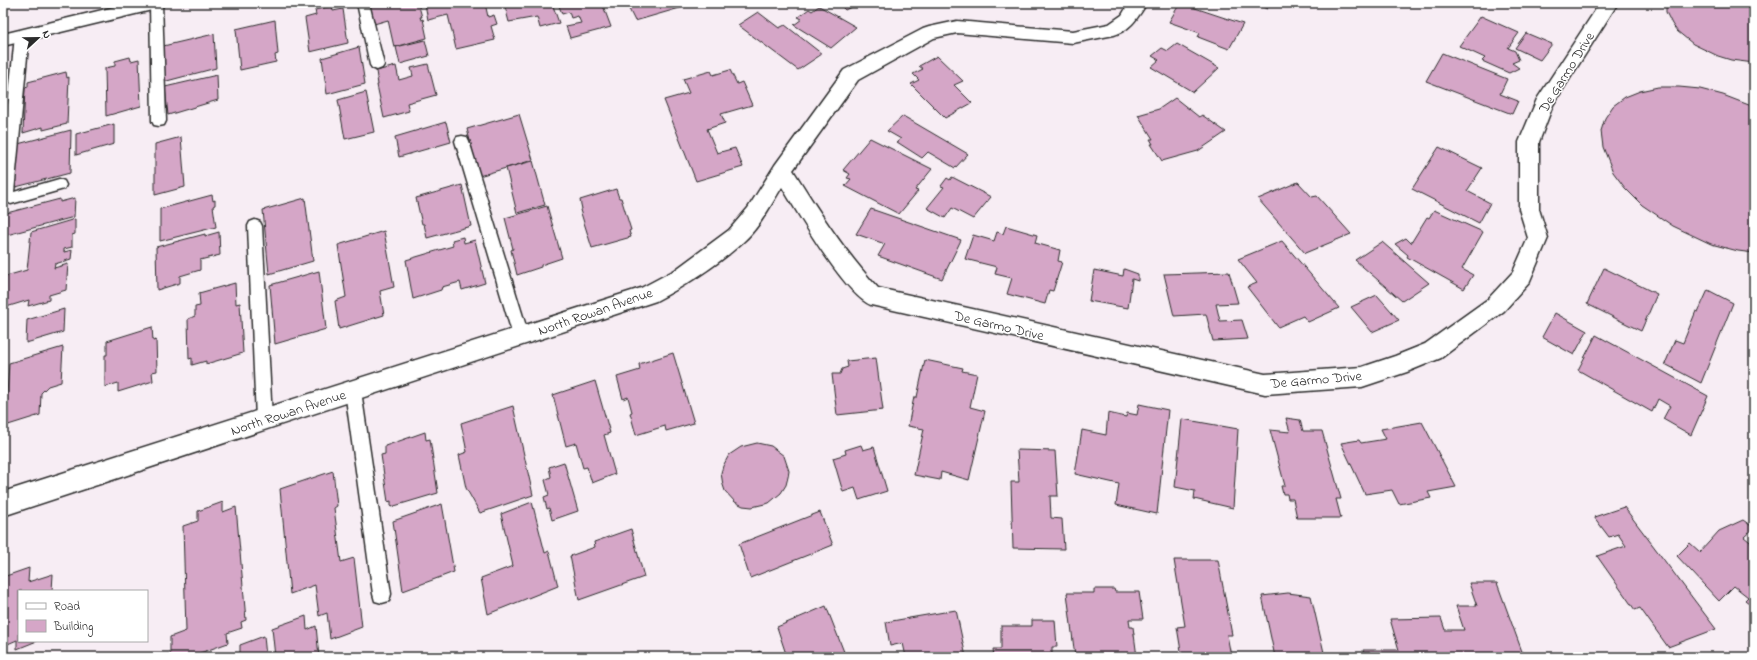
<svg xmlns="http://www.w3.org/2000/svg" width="1757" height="660" font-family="'Indie Flower',sans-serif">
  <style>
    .building { fill: #d5a6c7; stroke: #2b2b2b }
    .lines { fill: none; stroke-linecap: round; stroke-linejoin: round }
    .service-casing { stroke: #2b2b2b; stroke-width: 3 }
    .minor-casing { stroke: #2b2b2b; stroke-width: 3 }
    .service { fill: #fff; fill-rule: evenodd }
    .minor { fill: #fff; fill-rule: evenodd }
    .labels { text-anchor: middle; stroke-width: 3; stroke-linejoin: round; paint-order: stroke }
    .street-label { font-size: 14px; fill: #2b2b2b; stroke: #fff }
  </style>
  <rect width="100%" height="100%" fill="#f7edf4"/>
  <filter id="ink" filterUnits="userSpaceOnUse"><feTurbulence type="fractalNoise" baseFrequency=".025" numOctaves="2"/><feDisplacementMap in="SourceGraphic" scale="8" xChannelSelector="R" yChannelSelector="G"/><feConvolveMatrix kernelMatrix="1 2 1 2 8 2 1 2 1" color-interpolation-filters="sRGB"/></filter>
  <g filter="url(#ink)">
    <!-- building -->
    <path class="building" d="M369,3H418L422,17H420L421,20L423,19L427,38L394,47L388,20L374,24Z
      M428,3H485L488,17L494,15L497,24L491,26L495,40L456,49L448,15L428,20L425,4Z
      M504,3H552L559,23L540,28L537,17L509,22Z
      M558,3H602L611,27L570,38L566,26L581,23L578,16L571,18L569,12L562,14Z
      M626,3H697L635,21Z
      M838,3H859L845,10Z
      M1180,3L1243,24L1229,49L1198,37L1200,33L1169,22Z
      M1252,3H1271L1267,9Z
      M1666,3H1754V63L1731,60L1718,56L1693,44L1677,31L1672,24L1666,12Z
      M332,6L333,11L343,9L348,43L310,52L305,18L316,15L315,10Z
      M819,6L856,27L831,48L794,25L802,19L798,17L809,9L812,11Z
      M758,12L779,28L785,25L822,54L798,70L738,25Z
      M1481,16L1519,33L1508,48L1515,51L1519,60L1512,63L1519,68L1509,73L1482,61L1485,58L1459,46Z
      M275,20L278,54L275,55L276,62L240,70L236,29Z
      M1526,33L1552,44L1540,60L1515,48Z
      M214,34L216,68L163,82L159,47Z
      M425,40L429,56L400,64L396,47Z
      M1177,44L1219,68L1193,92L1151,67L1159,60L1152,56L1162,48L1168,51Z
      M359,47L365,84L327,94L322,58Z
      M1442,53L1507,79L1500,94L1518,101L1512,114L1426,81Z
      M937,56L963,81L954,85L972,103L945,118L911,84L919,80L913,74L923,69L919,66Z
      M130,57L131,61L139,59L141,106L106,116L105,68L115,66V61Z
      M428,64L436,95L407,103L409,111L384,118L377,85H378L376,71L396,66L399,80L413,76L411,68Z
      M730,70L737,84L742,82L752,105L721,114L725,123L707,129L717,153L735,148L743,167L696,181L664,100L689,93L683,79L711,71L713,75Z
      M66,72L67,78L69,77L67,124L43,130V127L23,133L25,88L28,87V82Z
      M217,75L218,100L168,115L165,87Z
      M1658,87H1679L1700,89L1723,95L1754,107V253L1738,251L1711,244L1673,226L1642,205L1625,188L1613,172L1603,147L1601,131L1605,118L1613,106L1625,97L1640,91Z
      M366,92L374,132L345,139L338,100Z
      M1175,98L1199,117L1202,115L1226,132L1198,151L1162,161L1151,144H1153L1150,139H1153L1138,115L1159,109Z
      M519,114L533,160L479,176L467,129Z
      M903,116L968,154L955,168L928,152L922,158L897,142L901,139L887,131Z
      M446,122L451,142L399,157L395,137Z
      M114,124V144L76,155V134Z
      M71,130L70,173L12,188L14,145Z
      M181,137L185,187L155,195V144Z
      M870,138L932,169L915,190L918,191L899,214L845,186L851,179L847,178L850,174L843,170Z
      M1439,147L1482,168L1467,191L1490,203L1479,223L1412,189Z
      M533,161L545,205L517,213L506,168Z
      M952,177L991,197L973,219L952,208L945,218L927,208L944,187L941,186L947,178L950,180Z
      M1298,182L1312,197L1317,196L1351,234L1305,253L1258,199Z
      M462,185L471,226L427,238L424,224H422L416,198Z
      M616,189L619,198H621L631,230L629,231L631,237L592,248L580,210L582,209L580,200Z
      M212,195L213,201L215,200V205L213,206L216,227L160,241V209Z
      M75,198L74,217L3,236V214L60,199V202Z
      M305,198L313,261L269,274L263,210Z
      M547,206L562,258L541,265V267L517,275L511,250L513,249L505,218Z
      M871,209L961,240L942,279L878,256L885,244L856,234Z
      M1434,210L1483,232L1462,269L1473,275L1464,289L1407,257L1408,255L1395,244L1406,238L1411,243L1427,217L1429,218Z
      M75,219V234L72,235V247L64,249V252L72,250L71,259L55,264L54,268L68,264L66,290L49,295V300L28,306L29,300L3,308L6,276L27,270L31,232Z
      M1006,226L1037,235L1035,243L1060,250L1058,261L1062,262L1053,291L1049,290L1045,304L1007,294L1012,278L995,274L997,267L965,259L973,235L994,241L997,232L1003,234Z
      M384,231L394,287L380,291L384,315L339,329L335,301L346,297L338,245Z
      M219,232L220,255L200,260V270L180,276V283L157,290L156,247L205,234V236Z
      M463,237L464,243L475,240L485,283L462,290L460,282L442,287L441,290L413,299L406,260L453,246L452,240Z
      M1282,241L1339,308L1308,322L1303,316L1278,327L1247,287L1257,283L1238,259Z
      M1382,242L1429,283L1402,301L1355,260Z
      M1604,268L1657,294L1641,331L1587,304Z
      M1124,269L1138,274V281L1132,279L1128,308L1089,301L1094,270L1123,276Z
      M319,271L326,329L275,344L270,285Z
      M1229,272L1238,303L1216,304L1220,321L1242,320L1248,339L1213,341L1206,314L1174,316L1164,274Z
      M235,283L236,304L240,303L243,353L206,364V361L192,365V358L189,359L188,319L195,316V307L200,306L199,293Z
      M1708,290L1733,303L1701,383L1665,364L1675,340L1683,343L1696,311L1698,312Z
      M1377,295L1399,320L1372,332L1351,307Z
      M64,309L63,332L26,343L27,320Z
      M1555,313L1587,331L1574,355L1542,337Z
      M152,327L153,341L156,340L157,371L152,372L153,381L118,392V383L105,387V355H107V341Z
      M1596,335L1708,396L1691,435L1663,419L1670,406L1658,399L1652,412L1578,370Z
      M63,347L61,382L48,386L41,393L40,415L5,426L9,363Z
      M673,353L694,423L666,431L665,426L636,435L630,413L632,412L628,397L623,399L617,377L640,370L639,364Z
      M876,358L883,410L837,415L832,374H840L842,369L848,367L847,361Z
      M925,360L963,368L962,371L977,374L970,407L985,411L969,480L941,472L940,480L914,475L924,429L908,426L914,397H917Z
      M595,381L610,433L604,435L615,474L592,483L587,467L583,468L576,443L566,446L553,395Z
      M1139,404L1168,410L1157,514L1116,505L1119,484L1075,474L1082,430L1106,435L1108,413L1126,417L1127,413L1137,415Z
      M513,406L533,495L480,513L466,488L459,455L467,452L461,423Z
      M1286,418L1300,420L1303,431H1322L1341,499H1336L1341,518H1297L1293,499H1288L1287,494H1283L1281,486H1285L1270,430L1290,432Z
      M1182,419L1238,429L1233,508L1194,499L1195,491L1175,487Z
      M1422,422L1456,487L1428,492L1431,498L1399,504L1392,490L1365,494L1341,443L1359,440L1361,443L1386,439L1381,429Z
      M425,432L426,440L430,439L438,493L391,507V501L388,502L381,455L385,454V446Z
      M757,443L771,446L784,456L789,471L788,477L786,485L781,493L769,503L752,507L743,506L735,502L725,491L723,485L721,473L723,466L729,455L741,447Z
      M861,445L863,450L874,447L887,491L859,500L855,488L843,492L833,458L846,454L845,450Z
      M1017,450L1055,451L1058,496H1050L1051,518L1062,519L1064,549L1013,548L1011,482H1019Z
      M564,462L578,511L552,520L549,508L547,509L544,497L549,495L545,480L551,477L549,467Z
      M333,471L337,506L334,508L341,562L354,558L362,627L330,639L327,613L319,616L315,585L290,594L280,489Z
      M223,502V512L236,507L246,620L241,622L242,628L227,633L228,643L200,653V657H170V637L186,631L183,526L198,521V511Z
      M532,502L545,553L549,551L558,586L488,614L481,578L513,566L501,514Z
      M442,504L454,572L403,591L393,521Z
      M1624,507L1716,629L1668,647L1640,608L1635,610L1597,556L1626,546L1618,534L1609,537L1594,517Z
      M820,512L833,545L750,578L739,544Z
      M1743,520L1754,528L1744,537L1754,545V607L1745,600L1748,597L1734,586L1719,601L1677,556L1690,543L1700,552L1719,531Z
      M631,529L644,577L579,600L570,556L595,547L594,542Z
      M1174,560H1218L1232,635H1227L1231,656L1182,657L1177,627L1185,626Z
      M29,568L28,582L53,574L52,591H19V641H37L17,649V640L3,646V577Z
      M1469,583H1497L1524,657H1364L1363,650H1399L1390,619L1441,618L1445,630H1464L1456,606H1477Z
      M1094,589H1114L1115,592H1139L1143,619H1129L1130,627H1133L1137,657H1075L1067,593H1094Z
      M1288,593L1311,596L1325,657H1275L1262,596Z
      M826,606L846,657H787L777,627Z
      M956,610L966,657H906L903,643L890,646L886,622Z
      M306,616L307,630L316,626L319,657H275L272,628Z
      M1032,620H1055L1057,647H1052V657H994L993,649H1001V626H1032Z
      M264,636L266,657H240V645Z
      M760,651L762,657H746Z"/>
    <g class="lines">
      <!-- service casing -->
      <g class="service-casing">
        <path id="service" d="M150,3H162L166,121L164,125L159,126L154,125L152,121Z
          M357,3H369L384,65L382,68L377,70L372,68L370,65Z
          M22,31L27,33L29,36L14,192L59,179L64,181L66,185L64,189L11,204L3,200V154L15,36L17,33Z
          M462,136L467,137L469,141L529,336L527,341L521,343L515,341L513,336L455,141L457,137Z
          M255,220L260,222L262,226L272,419L270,424L264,427L258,424L256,419L248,226L250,222Z
          M353,384L359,386L361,391L391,594L389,601L382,603L375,601L373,594L345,391L347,386Z"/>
      </g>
      <!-- minor casing -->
      <g class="minor-casing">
        <path id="minor" d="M131,3H165L162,7L156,9L3,46V34Z
          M1129,3H1147C1138,17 1131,30 1114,35L1073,43L957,33L934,38L858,80L793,170C819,212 845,252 878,288L1265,374L1362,367L1395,356L1425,344L1488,299L1513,272L1528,238L1519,209V142L1537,99L1600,3H1618L1553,105L1539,142V209L1548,238L1529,283L1504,311L1441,358L1407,372L1362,387L1265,394L871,305C846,296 797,212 782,187C770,206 760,227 743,242C717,266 686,285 656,301L3,516V492L641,288L675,270L729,230L748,208L775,165L844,70L923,29L929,27L957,21L1073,31L1109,24L1122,15Z"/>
      </g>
      <!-- service -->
      <use href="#service" class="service"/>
      <!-- minor -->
      <use href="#minor" class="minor"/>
    </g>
  </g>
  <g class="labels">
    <!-- street labels -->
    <g class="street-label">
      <text transform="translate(1566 72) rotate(-58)" y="5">De Garmo Drive</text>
      <text transform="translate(595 311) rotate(-19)" y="5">North Rowan Avenue</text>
      <text transform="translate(999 325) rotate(13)" y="5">De Garmo Drive</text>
      <text transform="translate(1316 379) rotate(-5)" y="5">De Garmo Drive</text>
      <text transform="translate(288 412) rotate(-18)" y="5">North Rowan Avenue</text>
    </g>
  </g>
  <!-- margin -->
  <rect width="1757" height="660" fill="none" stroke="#fff" stroke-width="16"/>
  <rect x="8" y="8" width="1741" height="644" fill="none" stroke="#2b2b2b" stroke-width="1.5" filter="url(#ink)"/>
  <!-- legend -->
  <rect x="18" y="590" width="130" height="52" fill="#ffffff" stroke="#aaaaaa"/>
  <rect x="26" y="603" width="20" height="6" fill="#ffffff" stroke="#aaaaaa"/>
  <text x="54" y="610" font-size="12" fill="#2b2b2b">Road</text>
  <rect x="26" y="620" width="20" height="12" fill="#d5a6c7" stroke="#aaaaaa"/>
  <text x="54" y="630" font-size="12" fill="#2b2b2b">Building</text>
  <!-- north arrow -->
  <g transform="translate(38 38) rotate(68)" stroke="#ffffff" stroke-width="3" paint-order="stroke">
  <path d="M0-3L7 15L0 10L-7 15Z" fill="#2b2b2b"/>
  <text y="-6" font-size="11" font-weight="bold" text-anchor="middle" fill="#2b2b2b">N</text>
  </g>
</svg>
